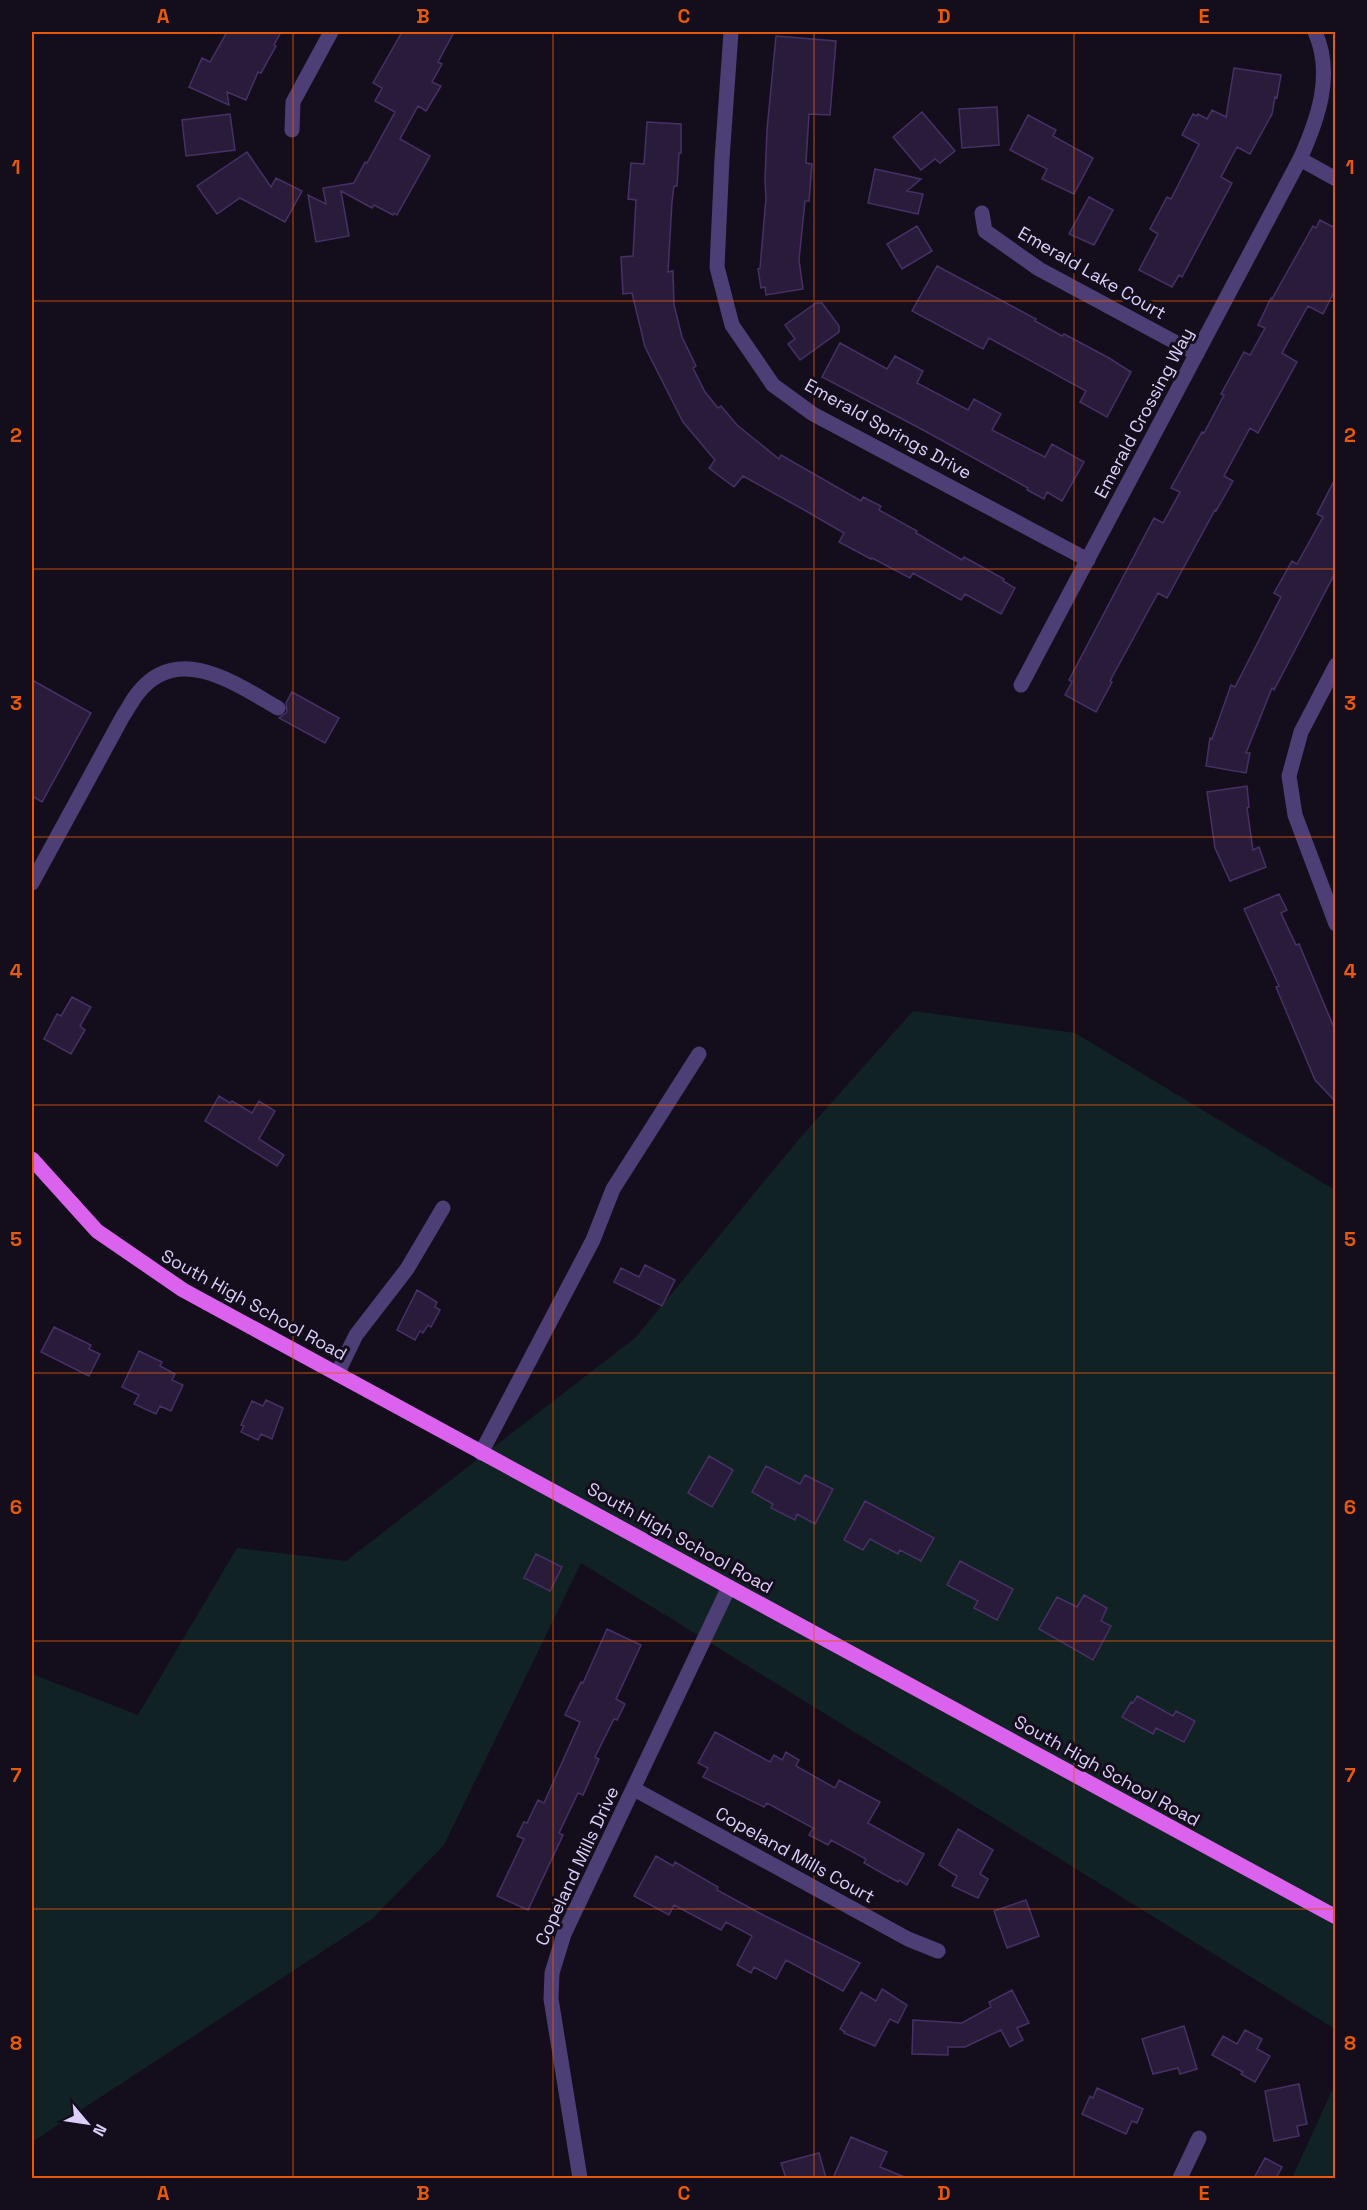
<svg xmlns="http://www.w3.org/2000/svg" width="1367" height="2210" font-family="'Space Grotesk',sans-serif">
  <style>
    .green { fill: #112225 }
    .building { fill: #291c3b; stroke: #473065; stroke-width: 1.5 }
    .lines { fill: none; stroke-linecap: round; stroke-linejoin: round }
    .minor { stroke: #4d3e76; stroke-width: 15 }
    .major { stroke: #da62ed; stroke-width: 15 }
    .grid { fill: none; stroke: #e8590c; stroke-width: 1.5; stroke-opacity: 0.55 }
    .labels { text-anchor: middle; stroke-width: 6; stroke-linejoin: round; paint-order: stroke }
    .street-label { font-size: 18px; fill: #ddcefa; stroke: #140e1c }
    .neatline { fill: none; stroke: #e8590c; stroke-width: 2 }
    .grid-label { font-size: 20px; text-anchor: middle; font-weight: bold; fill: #e8590c }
  </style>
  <rect width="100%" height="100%" fill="#140e1c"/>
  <!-- green -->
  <path class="green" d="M913,1011L1075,1033L1335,1190V2029L581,1563L444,1845L372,1919L32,2142V1674L138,1715L237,1548L346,1561L635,1338L800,1138Z
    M1335,2084V2178H1292Z"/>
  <!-- building -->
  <path class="building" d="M227,32H281L274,45L276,46L261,73L258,72L246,100L227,92L229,105L189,87L202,58L210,62Z
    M402,32H454L438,62L442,64L432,82L441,86L426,111L418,106L400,139L430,156L397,215L394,213L393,215L374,205L372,208L341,191L349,236L316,242L308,195L326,204L323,188L354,183L365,162L367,163L395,112L375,101L382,88L373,83Z
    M776,36L836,41L830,115L809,114L806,163L812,164L809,201H805L799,260L803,289L766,295L765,287L761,288L758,269L760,268L766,198L765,180L767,130Z
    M1234,68L1281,75L1277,98L1275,97L1272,114L1250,154L1237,147L1221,177L1232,183L1182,277L1179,275L1172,287L1139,270L1158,234L1150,229L1167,197L1171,199L1199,144L1182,135L1193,114L1197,116L1198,114L1207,119L1212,110L1226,117Z
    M997,107L999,145L962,148L959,109Z
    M922,112L955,151L940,163L935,159L921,170L893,137Z
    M230,114L235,150L186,156L182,120Z
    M1028,115L1056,130L1053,136L1093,158L1074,194L1042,179L1047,169L1010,150Z
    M647,122L681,124V153H679L677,186H674L672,202L668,272L673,271L674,305L682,337L696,366L693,368L705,392L718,408L721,406L737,425L779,459L781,455L861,501L863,497L881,506L879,510L917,531L916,533L962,560L964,557L1004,579L1003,581L1015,588L1001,614L965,594L961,600L913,573L910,578L872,558L871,559L839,542L844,533L806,511L743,476L734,487L709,468L715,460L683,422L645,347L632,293L623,294L621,257L633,256L636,200L628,199L631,163L644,164Z
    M247,152L271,187L276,178L302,191L285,222L240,198L217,214L197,186Z
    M875,169L921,179L907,191L923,194L918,214L868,203Z
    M1089,197L1113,210L1094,245L1069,234Z
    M1320,220L1335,228V290L1323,314L1308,306L1282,353L1297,362L1258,433L1250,428L1224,476L1233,481L1216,511L1215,510L1167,598L1158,593L1110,681L1112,682L1096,712L1065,695L1072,682L1069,680L1154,518L1163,523L1180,492L1171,488L1202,432L1204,433L1224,395L1221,394L1244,352L1250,355L1265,328L1258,325L1271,298L1272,299L1313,226L1316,228Z
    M917,226L932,251L902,269L887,244Z
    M937,266L1036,319L1035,321L1062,336L1064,334L1109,358L1131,372L1107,417L1080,402L1086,391L989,338L983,349L912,311Z
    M816,303H822L839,326V332L800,360L788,344L795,339L785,325Z
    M840,343L887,369L895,356L923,371L917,383L968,410L974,399L1001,414L992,430L1045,457L1052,444L1084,462L1062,501L1047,492L1044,499L1027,490L1028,488L925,431L822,377Z
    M1335,479V573L1274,690L1272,688L1246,753H1250L1246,773L1206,766L1210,738L1212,739L1231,685L1235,687L1281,597L1274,593L1292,561L1297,564L1323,517L1317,514Z
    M32,680L91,713L42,802L32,796Z
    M292,692L339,718L325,743L279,718L287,712L286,703Z
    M1247,786L1249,807L1247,808L1253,850L1259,847L1266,867L1230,881L1215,848L1207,792Z
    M1279,894L1287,910L1281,913L1296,945L1299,944L1335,1030V1101L1315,1080L1276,987L1279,986L1244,909Z
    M72,997L91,1007L80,1026L85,1030L71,1054L44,1039L57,1014L61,1016Z
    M219,1096L230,1103L232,1101L252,1113L259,1101L275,1111L259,1139L284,1155L277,1166L205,1121Z
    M645,1265L675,1280L662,1306L614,1282L621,1268L639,1277Z
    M417,1290L437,1302L435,1307L440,1310L431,1327L428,1325L423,1333L420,1331L415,1340L397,1330Z
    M54,1327L91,1345L89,1349L100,1354L89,1376L41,1352Z
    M139,1351L162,1362L160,1366L175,1374L172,1380L183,1385L171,1411L160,1406L156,1414L134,1404L139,1395L122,1387Z
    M266,1400L283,1408L272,1439L261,1434L258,1440L241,1432L244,1426L241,1425L252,1401L263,1406Z
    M709,1456L733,1470L712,1507L688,1493Z
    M766,1466L800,1484L805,1475L833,1489L815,1524L797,1514L795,1520L771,1508L773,1504L752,1492Z
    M865,1501L934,1538L921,1561L900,1550L898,1554L870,1539L863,1550L844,1540Z
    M536,1554L562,1567L550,1591L524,1578Z
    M960,1561L1013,1589L997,1620L974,1608L978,1601L947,1585Z
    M1084,1595L1107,1608L1101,1621L1111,1626L1093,1660L1039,1629L1057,1597L1077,1607Z
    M607,1629L641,1645L616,1699L625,1704L617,1720L614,1719L595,1757L599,1759L583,1795L578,1793L559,1833L563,1835L528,1910L497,1896L524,1839L517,1836L524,1822L527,1823L538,1800L544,1803L580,1722L565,1715L581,1682L583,1683Z
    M1137,1696L1173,1716L1176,1711L1195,1721L1184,1742L1156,1728L1153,1734L1122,1717L1131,1702L1133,1703Z
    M715,1732L770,1762L774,1755L782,1760L786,1752L799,1760L796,1766L835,1788L839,1780L880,1802L868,1823L924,1854L907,1885L899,1880L898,1882L864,1863L866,1859L831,1840L828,1845L809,1835L813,1828L767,1803L764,1807L703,1777L708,1768L698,1763Z
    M958,1829L993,1850L980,1874L988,1879L978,1898L952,1886L957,1876L939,1865Z
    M656,1856L673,1866L675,1862L718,1887L717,1890L763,1915L860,1963L843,1991L786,1960L776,1979L754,1967L751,1973L737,1965L752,1936L726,1922L721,1930L674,1905L669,1915L634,1896Z
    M1026,1900L1039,1936L1007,1948L994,1911Z
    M882,1989L907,2005L898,2023L890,2019L875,2046L844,2033L845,2032L840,2029L861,1992L876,2001Z
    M1012,1990L1029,2023L1017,2028L1023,2040L1010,2047L1001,2030L965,2047H948V2055L912,2054L913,2020L962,2023L991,2007L989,2002Z
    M1184,2026L1197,2069L1180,2074L1178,2068L1153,2074L1142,2039Z
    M1245,2030L1262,2039L1257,2049L1270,2056L1255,2082L1241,2074L1243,2072L1212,2055L1223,2036L1237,2044Z
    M1299,2084L1307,2124L1297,2126L1299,2136L1274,2141L1265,2091Z
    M1097,2088L1143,2109L1137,2123L1132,2121L1126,2134L1082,2114L1090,2096L1093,2098Z
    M851,2137L887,2152L880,2167L907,2178H833Z
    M819,2153L826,2178H786L781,2163Z
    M1265,2158L1282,2167L1276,2178H1254Z"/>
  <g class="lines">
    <!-- minor -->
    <path class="minor" d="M731,32L722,159L717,267L732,325L773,385L813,414L1088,560
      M292,130L293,102L331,32
      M1300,159L1336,179
      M982,213L985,231L1039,269L1197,354
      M1336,665L1301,732L1289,776L1295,815L1336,924
      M1021,685L1300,159C1318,119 1334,74 1315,32
      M32,883L123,716C128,709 132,700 138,693C178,642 236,684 278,708
      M337,1374L356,1335L407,1269L443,1208
      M481,1453L593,1240L613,1189L699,1054
      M634,1789L908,1939L938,1951
      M580,2178L551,1999L552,1973L564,1934L729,1587
      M1180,2178L1199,2138"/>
    <!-- major -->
    <path class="major" d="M32,1159L97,1231L183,1290L1336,1917"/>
  </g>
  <!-- grid -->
  <path class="grid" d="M293,32V2178M553,32V2178M814,32V2178M1074,32V2178M32,301H1336M32,569H1336M32,837H1336M32,1105H1336M32,1373H1336M32,1641H1336M32,1909H1336"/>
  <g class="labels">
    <!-- street labels -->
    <g class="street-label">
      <text transform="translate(1092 273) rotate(30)" y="6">Emerald Lake Court</text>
      <text transform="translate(1144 413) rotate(-62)" y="6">Emerald Crossing Way</text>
      <text transform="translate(888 429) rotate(29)" y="6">Emerald Springs Drive</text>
      <text transform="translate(254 1305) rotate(29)" y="6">South High School Road</text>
      <text transform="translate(680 1538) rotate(29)" y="6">South High School Road</text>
      <text transform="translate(1107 1771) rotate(29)" y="6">South High School Road</text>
      <text transform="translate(795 1855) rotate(29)" y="6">Copeland Mills Court</text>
      <text transform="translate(577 1866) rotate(-65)" y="6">Copeland Mills Drive</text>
    </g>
  </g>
  <!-- border -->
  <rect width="1367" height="2210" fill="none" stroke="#140e1c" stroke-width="66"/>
  <!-- north arrow -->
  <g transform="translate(87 2123) rotate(119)" stroke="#140e1c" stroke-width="4.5" paint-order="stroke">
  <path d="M0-4.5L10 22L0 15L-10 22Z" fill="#ddcefa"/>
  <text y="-9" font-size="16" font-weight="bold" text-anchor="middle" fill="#ddcefa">N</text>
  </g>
  <rect x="33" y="33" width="1301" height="2144" class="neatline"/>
  <g class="grid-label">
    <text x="163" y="23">A</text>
    <text x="423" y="23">B</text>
    <text x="684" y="23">C</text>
    <text x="944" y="23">D</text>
    <text x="1204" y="23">E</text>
    <text x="16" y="174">1</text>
    <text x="1350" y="174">1</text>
    <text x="16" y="442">2</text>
    <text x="1350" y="442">2</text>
    <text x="16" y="710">3</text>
    <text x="1350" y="710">3</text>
    <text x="16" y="978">4</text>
    <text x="1350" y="978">4</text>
    <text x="16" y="1246">5</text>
    <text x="1350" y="1246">5</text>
    <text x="16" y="1514">6</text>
    <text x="1350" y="1514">6</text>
    <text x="16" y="1782">7</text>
    <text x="1350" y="1782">7</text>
    <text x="16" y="2050">8</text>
    <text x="1350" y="2050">8</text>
    <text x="163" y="2200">A</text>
    <text x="423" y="2200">B</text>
    <text x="684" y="2200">C</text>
    <text x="944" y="2200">D</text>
    <text x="1204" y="2200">E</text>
  </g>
</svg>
